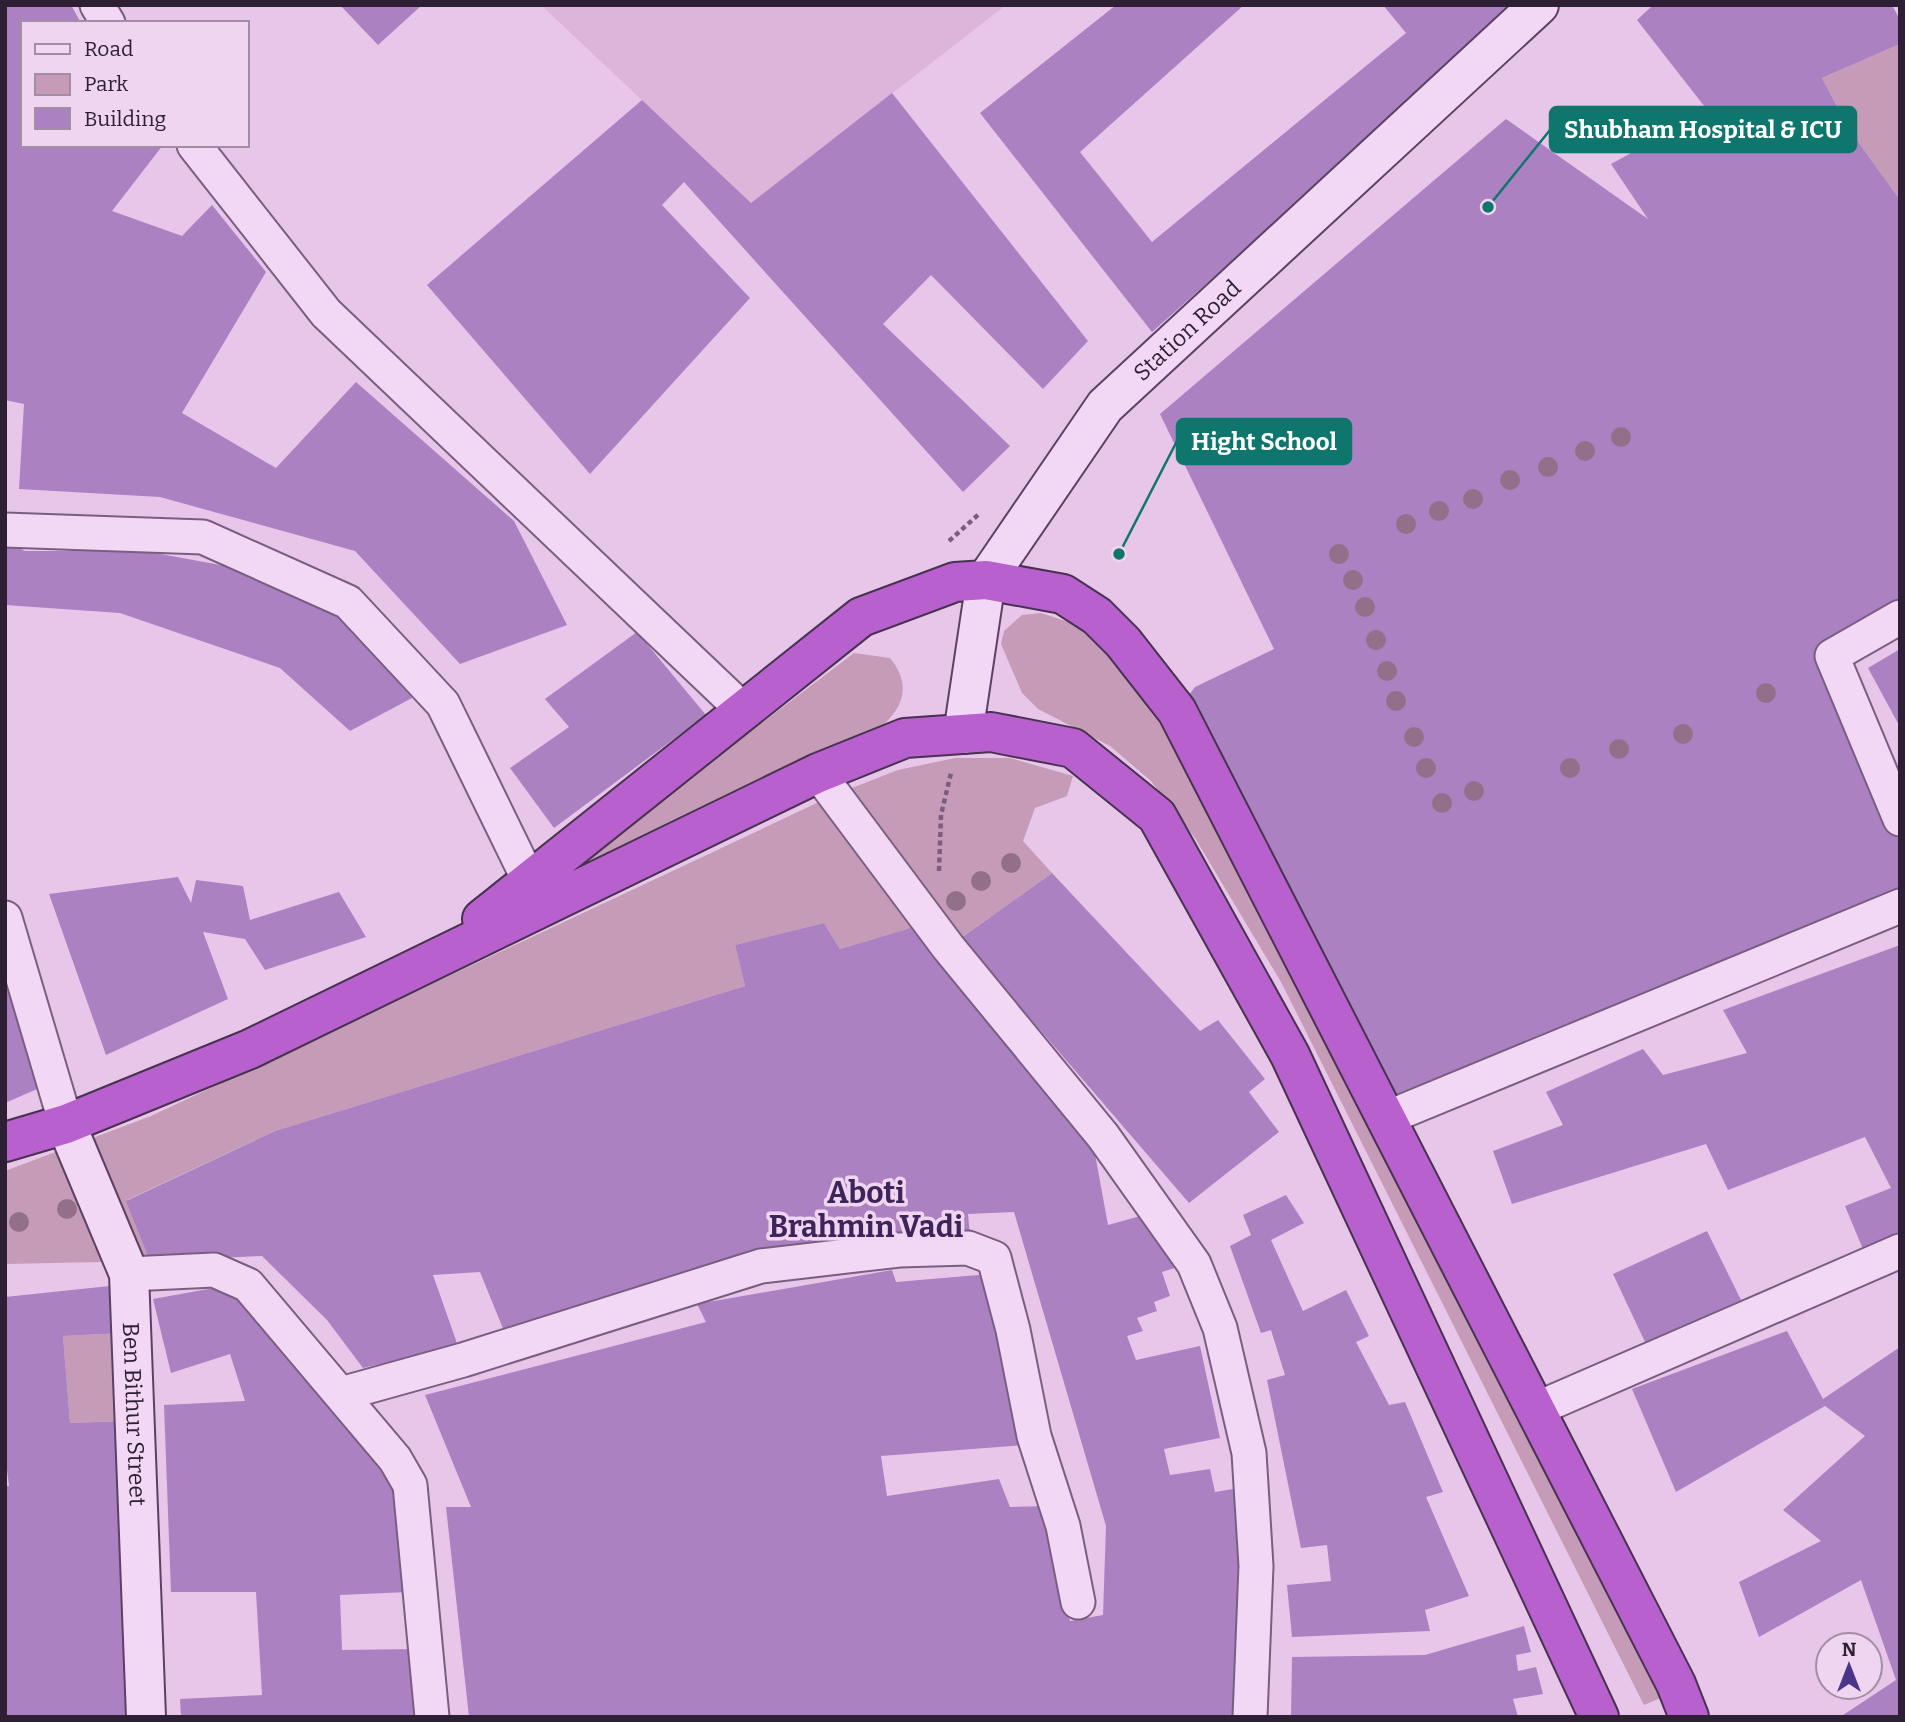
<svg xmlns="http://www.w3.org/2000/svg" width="1905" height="1722" font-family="Bitter,serif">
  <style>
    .farmland { fill: #ddb5da }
    .green { fill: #c69bb7 }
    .building { fill: #ac81c2 }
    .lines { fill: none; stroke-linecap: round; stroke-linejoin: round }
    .street-casing { stroke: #7a5e82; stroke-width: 37 }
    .secondary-casing { stroke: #5b4164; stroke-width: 42 }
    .highway-casing { stroke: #473250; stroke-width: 42 }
    .path { stroke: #7a5e82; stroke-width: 4.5; stroke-dasharray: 5 3.5; stroke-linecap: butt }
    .street { stroke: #f3d8f5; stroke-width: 33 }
    .secondary { stroke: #f3d8f5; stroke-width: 38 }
    .highway { stroke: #b861ce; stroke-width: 38 }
    .tree { fill: #93708a }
    .labels { text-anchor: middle; stroke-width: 7; stroke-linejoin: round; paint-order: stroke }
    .street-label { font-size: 23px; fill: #2e2034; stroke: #f0d5f1 }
    .district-label { font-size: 30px; font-weight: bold; fill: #3d245b; stroke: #f0d5f1 }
    .leader { fill: none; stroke: #0f766e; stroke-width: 2.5 }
    .callout-dot { fill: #0f766e; stroke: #f0d5f1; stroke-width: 2.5 }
    .callout { fill: #0f766e; stroke: #0f766e; stroke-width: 2.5 }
    .callout-label { font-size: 24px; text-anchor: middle; font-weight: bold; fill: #fff }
  </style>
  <rect width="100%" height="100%" fill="#e7c6e9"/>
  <!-- farmland -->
  <path class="farmland" d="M541,5H1006L751,203Z"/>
  <!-- green -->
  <path class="green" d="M1900,44V200L1849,129L1822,78Z
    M1041,613L1087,628L1127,672L1197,780L1663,1697L1644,1705L1281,982L1195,838L1151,781L1110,746L1038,709L1022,693L1001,644L1004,631L1022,615Z
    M854,653L890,658C912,685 904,709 878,729L529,900Z
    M955,758H1010L1073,776L1067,796L1035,808L1023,841L1052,873L948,947L930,923L840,949L824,923L735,945L745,986L275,1131L127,1200L150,1261L5,1264V1171L151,1116L834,795L898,770Z
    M124,1333L123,1421L70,1423L63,1336Z"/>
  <!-- building -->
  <path class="building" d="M5,5H71L81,23H23V145H163L112,211L182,236L212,205L266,272L182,413L276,468L356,382L514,521L567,625L460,664L355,551L160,497L19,489L24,404L5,400Z
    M340,5H422L378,45Z
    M1116,5H1244L1080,152L1152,242L1406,33L1383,5H1504L1511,13L1152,332L980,113Z
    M1653,5H1892L1900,20V44L1822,78L1849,129L1900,200V617L1832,656L1900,819V906L1384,1119L1177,711L1195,687L1274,649L1160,414L1506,119L1648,219L1611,164L1708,111L1637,20Z
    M892,93L1088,341L1043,389L931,275L883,324L1010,446L963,492L684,182L662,205L750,298L590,474L427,285L642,100L751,203Z
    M5,541L25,551H144L226,566L340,617L412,698L350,731L280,668L120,613L5,605Z
    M637,632L706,715L554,828L510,768L569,727L545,699Z
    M1900,649V727L1868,668Z
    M1052,873L1200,1031L1218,1020L1265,1079L1249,1092L1279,1132L1189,1203L961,938Z
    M178,877L191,903L196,880L243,886L250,920L339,892L366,937L265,970L245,939L203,932L228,999L106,1055L49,894Z
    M824,923L840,949L918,926L1093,1143L1108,1225L1144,1215L1181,1266L1162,1272L1170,1296L1154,1302L1157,1311L1137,1318L1143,1331L1127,1336L1136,1360L1200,1346L1220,1438L1164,1449L1170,1475L1210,1469L1215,1492L1239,1488L1242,1717H469L446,1507H471L425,1395L706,1322L697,1304L892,1270L896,1282L990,1274L1023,1445L881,1456L887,1496L999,1479L1010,1507L1050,1506L1070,1621L1103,1615L1106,1526L1014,1212L968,1214L970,1236L504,1331L480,1272L433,1275L458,1346L363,1368L327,1320L262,1256L150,1261L126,1201L275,1131L745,986L735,945Z
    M1900,945V1240L1865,1254L1845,1206L1891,1188L1865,1137L1728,1190L1706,1144L1512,1204L1493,1151L1563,1125L1546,1092L1643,1049L1663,1075L1747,1053L1723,1010Z
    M5,962L44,1086L5,1103Z
    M1286,1195L1304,1223L1271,1240L1303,1311L1346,1290L1369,1336L1356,1342L1389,1405L1405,1402L1443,1492L1426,1497L1469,1596L1425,1610L1430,1631L1292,1637L1287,1585L1331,1581L1327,1545L1301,1548L1267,1380L1285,1375L1271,1330L1261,1333L1230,1246L1251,1235L1243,1215Z
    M1707,1231L1741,1300L1645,1342L1613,1274Z
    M119,1285L124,1333L63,1336L70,1423L123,1421L138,1717H5V1486H9L5,1453V1297Z
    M230,1285L261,1311L403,1496L408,1592L340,1595L342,1650L416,1649L423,1717H181L180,1699L262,1695L256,1592H171L164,1405L245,1401L230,1354L171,1373L153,1299Z
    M1787,1331L1823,1399L1900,1347V1717H1840L1896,1680L1861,1580L1759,1637L1739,1582L1821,1541L1783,1510L1865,1436L1825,1406L1676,1492L1632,1389Z
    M1524,1626L1531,1652L1516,1655L1518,1671L1536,1667L1543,1694L1513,1699L1518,1717H1291L1292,1657L1425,1655Z"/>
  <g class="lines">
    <!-- street casing -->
    <g class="street-casing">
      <path id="street" d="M97,5L108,23
        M194,145L326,313L744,711
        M5,530L203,537L348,602L443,704L529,880
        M1900,617L1832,656L1900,819
        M818,773L948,947L1103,1136L1194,1264L1220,1328L1249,1453L1256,1566L1250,1717
        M5,918L66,1124
        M1384,1119L1900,906
        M129,1274L214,1270L248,1285L395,1459L410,1485L432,1717
        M341,1394L463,1360L761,1266L899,1250L968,1248L994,1258L1013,1330L1034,1436L1063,1526L1078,1602
        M1534,1410L1900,1251"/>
    </g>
    <!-- secondary casing -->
    <g class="secondary-casing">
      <g id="secondary">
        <path id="s1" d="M963,734L986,580L1105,406L1539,5"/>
        <path id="s2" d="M66,1124L129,1274L146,1717"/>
      </g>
    </g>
    <!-- highway casing -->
    <g class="highway-casing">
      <path id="highway" d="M482,919L861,617L955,582L986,580L1063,594L1097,616L1123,642L1177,711L1676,1684L1689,1717
        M5,1142L66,1124L250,1049L818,773L905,738L991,732L1073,748L1157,816L1290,1055L1599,1717"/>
    </g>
    <!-- path -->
    <path class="path" d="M949,541L979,514
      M939,871L941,815L951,773"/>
    <!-- street -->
    <use href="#street" class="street"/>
    <!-- secondary -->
    <use href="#secondary" class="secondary"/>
    <!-- highway -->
    <use href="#highway" class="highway"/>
  </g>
  <!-- trees -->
  <g class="tree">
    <circle cx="1621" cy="437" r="10"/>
    <circle cx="1585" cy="451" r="10"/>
    <circle cx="1548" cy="467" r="10"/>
    <circle cx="1510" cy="480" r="10"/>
    <circle cx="1473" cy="499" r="10"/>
    <circle cx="1439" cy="511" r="10"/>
    <circle cx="1406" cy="524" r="10"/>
    <circle cx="1339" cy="554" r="10"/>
    <circle cx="1353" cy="580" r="10"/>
    <circle cx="1365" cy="607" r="10"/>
    <circle cx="1376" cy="640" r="10"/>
    <circle cx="1387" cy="671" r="10"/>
    <circle cx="1766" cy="693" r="10"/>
    <circle cx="1396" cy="701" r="10"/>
    <circle cx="1683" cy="734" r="10"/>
    <circle cx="1414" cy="737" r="10"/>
    <circle cx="1619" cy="749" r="10"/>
    <circle cx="1426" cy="768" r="10"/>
    <circle cx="1570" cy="768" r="10"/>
    <circle cx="1474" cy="791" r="10"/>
    <circle cx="1442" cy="803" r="10"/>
    <circle cx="1011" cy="863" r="10"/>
    <circle cx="981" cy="881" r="10"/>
    <circle cx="956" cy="901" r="10"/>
    <circle cx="67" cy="1209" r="10"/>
    <circle cx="19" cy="1222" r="10"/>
  </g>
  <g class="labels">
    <!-- street labels -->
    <g class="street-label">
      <text dy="8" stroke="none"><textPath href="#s1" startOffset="478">Station Road</textPath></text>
      <text dy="8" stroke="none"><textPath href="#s2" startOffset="303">Ben Bithur Street</textPath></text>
    </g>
    <!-- district labels -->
    <g class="district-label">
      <text x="866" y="1203">Aboti<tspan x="866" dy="34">Brahmin Vadi</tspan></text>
    </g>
  </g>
  <!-- callouts -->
  <path class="leader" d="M1488 207L1550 130M1119 554L1177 441"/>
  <g class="callout-dot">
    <circle cx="1488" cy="207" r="7"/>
    <circle cx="1119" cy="554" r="7"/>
  </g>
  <g class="callout">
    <rect x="1550" y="107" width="306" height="45" rx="7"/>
    <rect x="1177" y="419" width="174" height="45" rx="7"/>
  </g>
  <g class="callout-label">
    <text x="1703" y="138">Shubham Hospital &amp; ICU</text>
    <text x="1264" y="450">Hight School</text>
  </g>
  <!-- border -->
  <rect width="1905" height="1722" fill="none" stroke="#2e2034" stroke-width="14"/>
  <!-- legend -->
  <rect x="21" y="21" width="228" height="126" fill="#f0d5f1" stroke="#a28da5" stroke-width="2"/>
  <rect x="35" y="44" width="35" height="10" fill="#f3d8f5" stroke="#a28da5" stroke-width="2"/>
  <text x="84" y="56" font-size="21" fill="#2e2034">Road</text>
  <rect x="35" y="74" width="35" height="21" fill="#c69bb7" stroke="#a28da5" stroke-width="2"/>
  <text x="84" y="91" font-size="21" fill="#2e2034">Park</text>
  <rect x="35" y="108" width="35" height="21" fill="#ac81c2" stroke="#a28da5" stroke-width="2"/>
  <text x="84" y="126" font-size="21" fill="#2e2034">Building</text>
  <!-- north arrow -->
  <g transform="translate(1849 1666)"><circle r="33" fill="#f0d5f1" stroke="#a28da5" stroke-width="2"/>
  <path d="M0-5L12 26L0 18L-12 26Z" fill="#49358a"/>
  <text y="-10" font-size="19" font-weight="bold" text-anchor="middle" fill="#2e2034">N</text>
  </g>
</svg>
